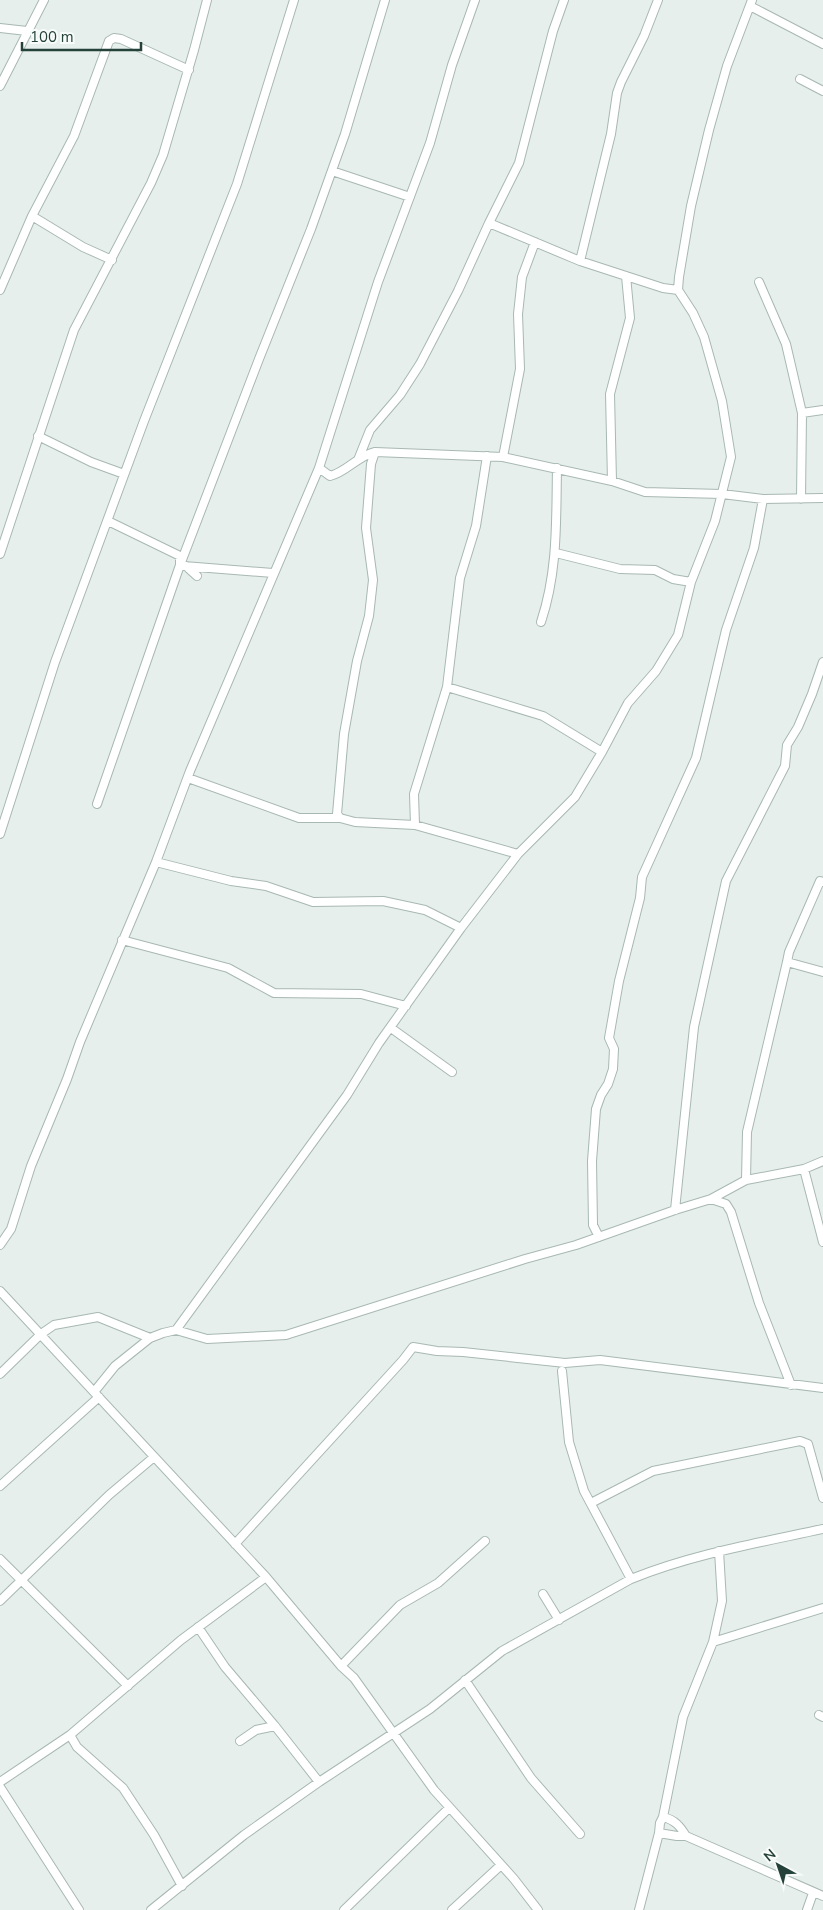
<svg xmlns="http://www.w3.org/2000/svg" width="823" height="1910" font-family="'Nunito Sans',sans-serif">
  <style>
    .lines { fill: none; stroke-linecap: round; stroke-linejoin: round }
    .street-casing { stroke: #a8b8b2; stroke-width: 10 }
    .street { stroke: #fff; stroke-width: 8 }
  </style>
  <rect width="100%" height="100%" fill="#e6efeb"/>
  <g class="lines">
    <!-- street casing -->
    <g class="street-casing">
      <path id="street" d="M750,6L823,44
        M0,28L27,31
        M800,79L823,91
        M0,86L44,0
        M332,171L410,197
        M32,216L83,247L112,260
        M489,223L580,261L663,288L678,290
        M580,261L611,134L617,93L621,82L644,36L658,0
        M759,282L786,344L802,413L801,499
        M0,290L32,216L74,136L109,41L114,38L121,39L189,70
        M802,413L823,410
        M38,436L91,462L124,474
        M375,452L371,464L366,528L373,580L369,616L357,661L344,734L337,814L340,818L355,822L415,825L518,854
        M503,457L520,369L518,314L522,277L535,242
        M358,460L370,430L400,395L420,364L458,291L489,223L519,163L553,31L564,0
        M319,468L330,476C347,472 357,456 375,452L503,457L612,481L645,492L722,494L763,499L823,498
        M612,481L610,394L630,318L626,276
        M108,521L180,556V565L186,566L197,576
        M556,553L620,569L655,570L673,579L691,582
        M0,554L74,330L151,183L163,155L194,50L207,0
        M184,566L273,573
        M541,622C558,571 556,521 557,468
        M447,687L543,716L602,752
        M188,778L299,818H340
        M97,804L180,565L259,359L311,229L345,134L385,0
        M415,825L414,794L447,687L460,578L476,526L487,456
        M0,834L55,662L144,421L237,184L294,0
        M156,862L231,881L266,886L313,902L383,901L425,910L461,928
        M122,940L228,968L274,993L361,994L406,1006
        M787,962L823,972
        M391,1028L452,1072
        M804,1169L823,1242
        M746,1180L747,1132L787,962L789,952L820,881L823,882
        M711,1199L726,1204L731,1212L759,1303L791,1385
        M675,1210L694,1027L726,881L785,766L787,745L798,727L812,694L823,662
        M599,1237L593,1225L592,1161L596,1109L601,1095L608,1084L613,1069L614,1049L609,1038L619,981L640,898L642,877L696,758L726,630L754,548L763,499
        M0,1245L11,1229L31,1166L67,1079L80,1042L156,862L190,771L319,468L378,282L430,143L452,65L475,0
        M0,1291L266,1577L341,1666L354,1678L434,1790L514,1879L538,1910
        M176,1330L347,1095L379,1043L461,928L518,854L575,797L602,752L628,703L656,671L678,635L691,582L715,521L731,457L722,401L704,337L693,313L678,290L679,277L691,206L709,130L727,66L752,0
        M562,1371L569,1442L584,1491L631,1579
        M0,1374L41,1334L54,1325L98,1317L150,1338
        M94,1392L115,1366L150,1338L163,1333L176,1330L207,1339L286,1335L525,1259L576,1245L675,1210L711,1199L746,1180L804,1169L823,1161
        M0,1486L99,1397
        M591,1503L653,1471L800,1441L808,1444L823,1498
        M235,1544L403,1360L413,1347L437,1351L463,1352L565,1363L600,1360L823,1388
        M0,1559L128,1686
        M543,1594L559,1620
        M0,1601L109,1495L154,1457
        M198,1627L225,1667L275,1726L319,1782
        M713,1642L823,1608
        M341,1666L400,1605L438,1583L485,1541
        M465,1680L531,1778L580,1834
        M819,1715L823,1717
        M240,1741L256,1730L275,1726
        M0,1782L70,1735
        M0,1787L79,1910
        M663,1817C675,1820 680,1826 686,1836
        M659,1833L677,1836H686L823,1896
        M182,1886L154,1835L123,1788L77,1747L70,1735L181,1640L266,1577
        M151,1910L244,1835L319,1782L430,1709L502,1651L631,1579C693,1554 758,1543 823,1529
        M344,1910L449,1808
        M452,1910L501,1865
        M639,1910L659,1833L660,1823L663,1817L683,1717L713,1642L722,1601L719,1551
        M807,1910L813,1893"/>
    </g>
    <!-- street -->
    <use href="#street" class="street"/>
  </g>
  <!-- north arrow -->
  <g transform="translate(778 1865) rotate(320)" stroke="#f7fbf9" stroke-width="4" paint-order="stroke">
  <path d="M0-4L9 19L0 12L-9 19Z" fill="#24423a"/>
  <text y="-8" font-size="14" font-weight="bold" text-anchor="middle" fill="#24423a">N</text>
  </g>
  <!-- scale -->
  <path d="M22 42v8h119v-8" fill="none" stroke="#24423a" stroke-width="2.5"/>
  <text x="30" y="42" font-size="15" fill="#24423a" stroke="#f7fbf9" stroke-width="4" paint-order="stroke">100 m</text>
</svg>
